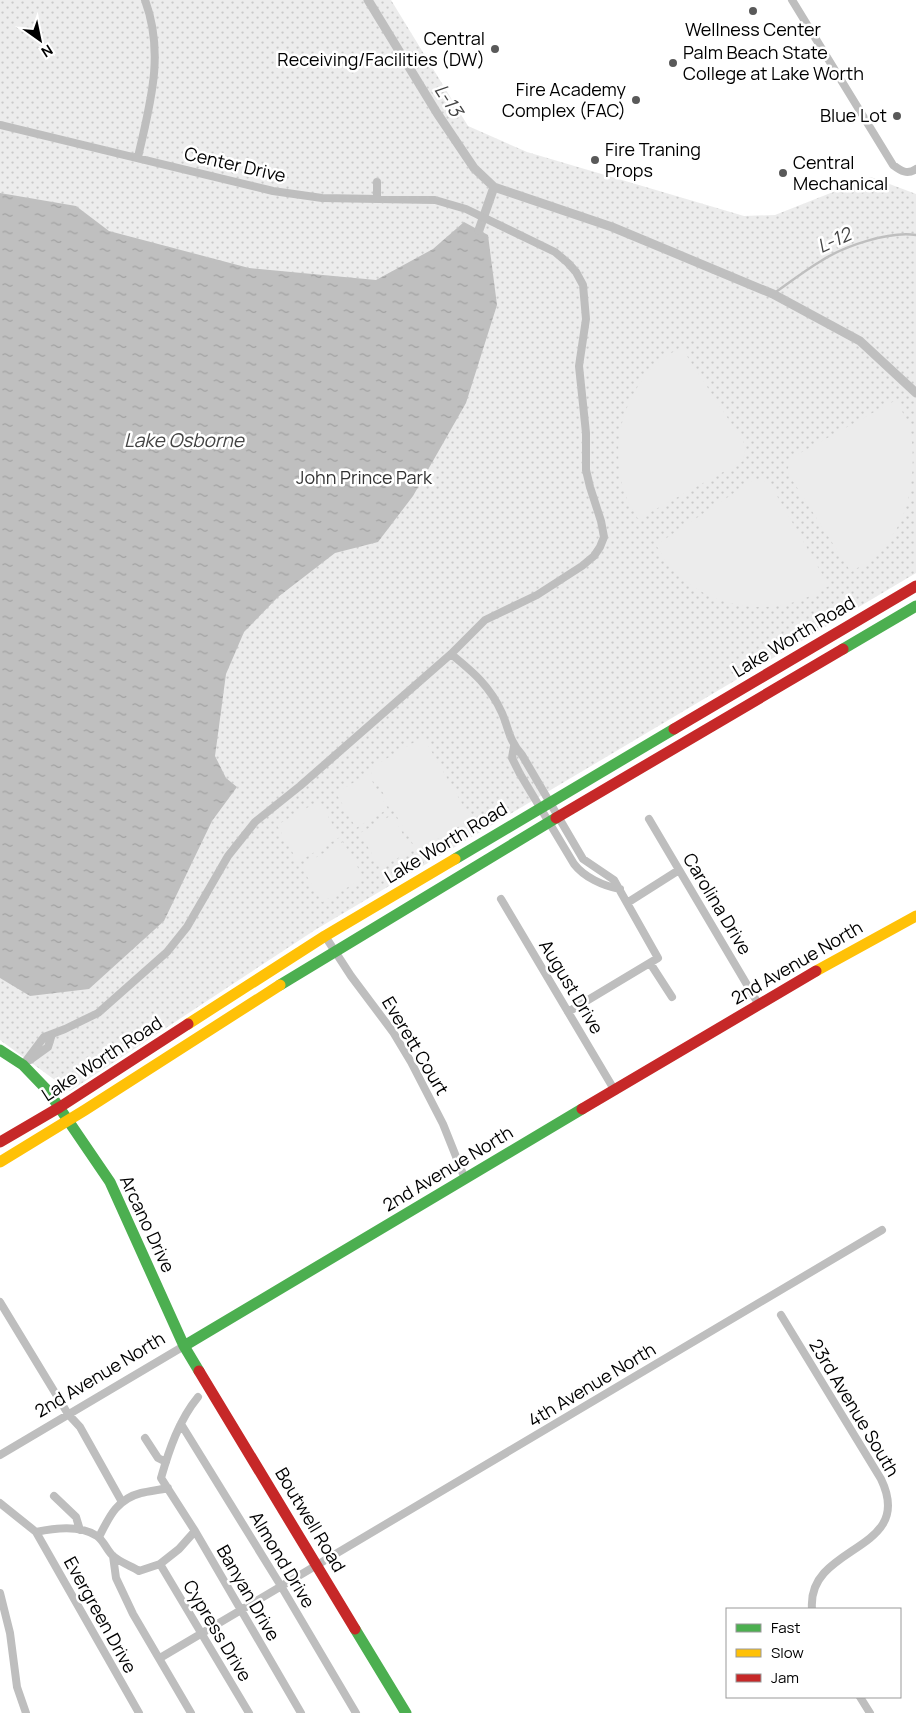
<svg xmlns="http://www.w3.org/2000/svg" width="916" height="1713" font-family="Manrope,sans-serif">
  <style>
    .park { fill: url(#park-dots) }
    .pitch { fill: #ececec }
    .water { fill: url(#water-ripples) }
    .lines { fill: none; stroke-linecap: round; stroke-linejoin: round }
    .stream { stroke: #bfbfbf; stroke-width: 2.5 }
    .canal { stroke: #bfbfbf; stroke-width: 9 }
    .street { stroke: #bebebe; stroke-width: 8 }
    .fast { stroke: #4caf50; stroke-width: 11 }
    .slow { stroke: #ffc107; stroke-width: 11 }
    .jam { stroke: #c62828; stroke-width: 11 }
    .poi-dot { fill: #595959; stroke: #fff; stroke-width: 2 }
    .labels { text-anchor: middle; stroke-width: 5; stroke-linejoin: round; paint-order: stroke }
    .poi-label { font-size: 18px; fill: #000; stroke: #fff; text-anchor: end }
    .street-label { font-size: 18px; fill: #000; stroke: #fff }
    .park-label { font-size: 18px; fill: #333; stroke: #fff }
    .water-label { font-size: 19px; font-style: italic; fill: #444; stroke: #fff }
  </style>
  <defs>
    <pattern id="park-dots" width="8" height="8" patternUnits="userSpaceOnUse" patternTransform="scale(1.25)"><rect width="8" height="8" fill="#ececec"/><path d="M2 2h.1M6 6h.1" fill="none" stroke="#c9c9c9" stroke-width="1.8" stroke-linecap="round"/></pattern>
    <pattern id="water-ripples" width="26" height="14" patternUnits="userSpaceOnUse" patternTransform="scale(1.25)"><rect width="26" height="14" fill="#bfbfbf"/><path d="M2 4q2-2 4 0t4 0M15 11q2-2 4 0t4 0" fill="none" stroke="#a2a2a2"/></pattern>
  </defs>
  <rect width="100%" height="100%" fill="#fff"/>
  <!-- park -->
  <path class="park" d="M0,0H391L468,126L527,152L744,216L775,215L871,177L916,194V573L315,930L70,1091L0,1040Z"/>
  <!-- pitch -->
  <path class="pitch" d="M681,347L746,446L743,461L638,519C633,509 626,499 623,488C611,445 622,400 653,367C661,359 672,353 681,347Z
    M896,400C901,410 908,421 911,431C916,475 911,520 879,552C872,560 860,566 851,572L787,472L791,458Z
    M755,479L769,482L829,586C819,591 808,598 798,601C755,615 709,604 676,573C668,566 662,554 656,545Z
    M423,737L471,819L417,851L369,769Z
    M368,774L388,809L356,828L336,793Z
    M319,801L340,837L298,862L277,825Z
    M392,815L412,850L380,868L360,833Z
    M343,842L364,878L322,902L301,866Z"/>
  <!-- water -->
  <path class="water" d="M0,193L76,206L109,231L249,268L376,280L433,249L464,222L488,235L497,305L466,403L413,496L378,542L335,553L278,597L244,632L226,674L215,756L226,778L237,787L212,821L164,921L89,989L30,996L0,978Z"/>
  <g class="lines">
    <!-- stream -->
    <path class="stream" d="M773,294C789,283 804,271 821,261C844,246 889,231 916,235"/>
    <!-- canal -->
    <path class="canal" d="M368,0L437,113L474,168L494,187L612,227L773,294L860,341L916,393
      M479,230L494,187"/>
    <!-- street -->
    <path class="street" d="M792,0L893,165C901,171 907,175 916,169
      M0,125L273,191L322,198L435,200L466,209L555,252L568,263L576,272L583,285L586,319L579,366L586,433V470L590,487L601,521L604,537L600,547L594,556L582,566L537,595L485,620L451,654L300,786L255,822L228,856L187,927L167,952L98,1013L65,1029L44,1037L23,1065
      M138,157C150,104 165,54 145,0
      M377,182V198
      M451,654C473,672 490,686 502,713C509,729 509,741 522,755L583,859L614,880L658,958L568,1012
      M514,746L512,758L520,774L574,864C584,877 603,886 620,889
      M649,819L759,1005
      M501,899L615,1091
      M627,903L679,870
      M325,936L351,976L393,1032L411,1062L443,1124L465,1179
      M650,963L672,997
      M30,1060L48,1047L52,1034
      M0,1302L68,1414L80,1427L122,1502
      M781,1315L881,1479C908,1535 851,1543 824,1573C815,1583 811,1596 812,1609
      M198,1397C179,1420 169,1450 161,1478L195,1531L301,1713
      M181,1424L281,1586L356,1713
      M145,1438L158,1458L166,1462
      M0,1455L184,1346
      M54,1496L76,1517L80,1530
      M0,1503L36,1532C54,1528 81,1525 97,1536C104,1541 106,1549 112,1555C119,1562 131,1566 139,1571L160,1564L179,1549L195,1531
      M36,1532L139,1713
      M99,1537C109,1517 117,1499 141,1493C150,1491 159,1490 168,1488
      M113,1556L116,1578L133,1614L191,1713
      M160,1564L249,1713
      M0,1593L10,1633L17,1687L26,1713
      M160,1658L882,1230
      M860,1697L870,1713"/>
    <!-- fast -->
    <path class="fast" d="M843,649L916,606
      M455,859L674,729
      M280,985L556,818
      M0,1050L23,1065L48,1091L110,1182L184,1346L199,1371
      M184,1346L582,1109
      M355,1629L406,1713"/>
    <!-- slow -->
    <path class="slow" d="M816,971L916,916
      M188,1024L325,936L455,859
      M0,1162L85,1110L280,985"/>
    <!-- jam -->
    <path class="jam" d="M674,729L916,586
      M556,818L843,649
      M582,1109L816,971
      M0,1142L60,1107L188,1024
      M199,1371L355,1629"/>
  </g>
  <!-- markers -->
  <g class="poi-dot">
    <circle cx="753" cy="11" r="5"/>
    <circle cx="495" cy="49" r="5"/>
    <circle cx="673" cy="63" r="5"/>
    <circle cx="636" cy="100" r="5"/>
    <circle cx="897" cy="116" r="5"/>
    <circle cx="595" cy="160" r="5"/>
    <circle cx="783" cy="173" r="5"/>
  </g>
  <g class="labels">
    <!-- poi labels -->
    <g class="poi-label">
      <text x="753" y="36" text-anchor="middle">Wellness Center</text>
      <text x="485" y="45">Central<tspan x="485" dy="21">Receiving/Facilities (DW)</tspan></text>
      <text x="683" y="59" text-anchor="start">Palm Beach State<tspan x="683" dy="21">College at Lake Worth</tspan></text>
      <text x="626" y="96">Fire Academy<tspan x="626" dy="21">Complex (FAC)</tspan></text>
      <text x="887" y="122">Blue Lot</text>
      <text x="605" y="156" text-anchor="start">Fire Traning<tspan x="605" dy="21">Props</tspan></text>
      <text x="793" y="169" text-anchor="start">Central<tspan x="793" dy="21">Mechanical</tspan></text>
    </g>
    <!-- street labels -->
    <g class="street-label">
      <text transform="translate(235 165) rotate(13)" y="6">Center Drive</text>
      <text transform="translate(794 637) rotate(-31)" y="6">Lake Worth Road</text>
      <text transform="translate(446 843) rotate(-31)" y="6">Lake Worth Road</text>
      <text transform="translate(717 904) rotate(59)" y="6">Carolina Drive</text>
      <text transform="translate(797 963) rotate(-30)" y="6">2nd Avenue North</text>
      <text transform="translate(571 987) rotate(59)" y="6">August Drive</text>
      <text transform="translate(415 1046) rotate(59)" y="6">Everett Court</text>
      <text transform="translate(102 1059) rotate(-33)" y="6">Lake Worth Road</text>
      <text transform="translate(448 1169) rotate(-31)" y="6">2nd Avenue North</text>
      <text transform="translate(147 1224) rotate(65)" y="6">Arcano Drive</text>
      <text transform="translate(100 1375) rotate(-31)" y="6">2nd Avenue North</text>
      <text transform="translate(592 1385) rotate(-31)" y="6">4th Avenue North</text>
      <text transform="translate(854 1408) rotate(59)" y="6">23rd Avenue South</text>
      <text transform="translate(310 1520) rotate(59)" y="6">Boutwell Road</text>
      <text transform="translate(282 1560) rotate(59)" y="6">Almond Drive</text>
      <text transform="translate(248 1593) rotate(60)" y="6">Banyan Drive</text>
      <text transform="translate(100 1615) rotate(61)" y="6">Evergreen Drive</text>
      <text transform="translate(217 1631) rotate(59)" y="6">Cypress Drive</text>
    </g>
    <!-- park labels -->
    <g class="park-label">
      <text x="364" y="484">John Prince Park</text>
    </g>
    <!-- water labels -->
    <g class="water-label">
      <text transform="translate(449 100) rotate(57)" y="7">L-13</text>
      <text transform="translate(834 240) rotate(-25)" y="7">L-12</text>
      <text x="184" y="447">Lake Osborne</text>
    </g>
  </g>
  <!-- legend -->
  <rect x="726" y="1608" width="175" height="90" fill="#ffffff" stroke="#999999"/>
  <rect x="736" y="1624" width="25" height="8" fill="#4caf50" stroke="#999999"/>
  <text x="771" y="1633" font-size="15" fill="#000000">Fast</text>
  <rect x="736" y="1649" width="25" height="8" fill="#ffc107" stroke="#999999"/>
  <text x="771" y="1658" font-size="15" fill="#000000">Slow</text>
  <rect x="736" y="1674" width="25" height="8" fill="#c62828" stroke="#999999"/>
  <text x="771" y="1683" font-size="15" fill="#000000">Jam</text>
  <!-- north arrow -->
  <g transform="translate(40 40) rotate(147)" stroke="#ffffff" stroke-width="4" paint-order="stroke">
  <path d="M0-4L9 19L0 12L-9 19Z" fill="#000000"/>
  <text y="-8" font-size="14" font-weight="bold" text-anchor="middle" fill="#000000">N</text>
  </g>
</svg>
